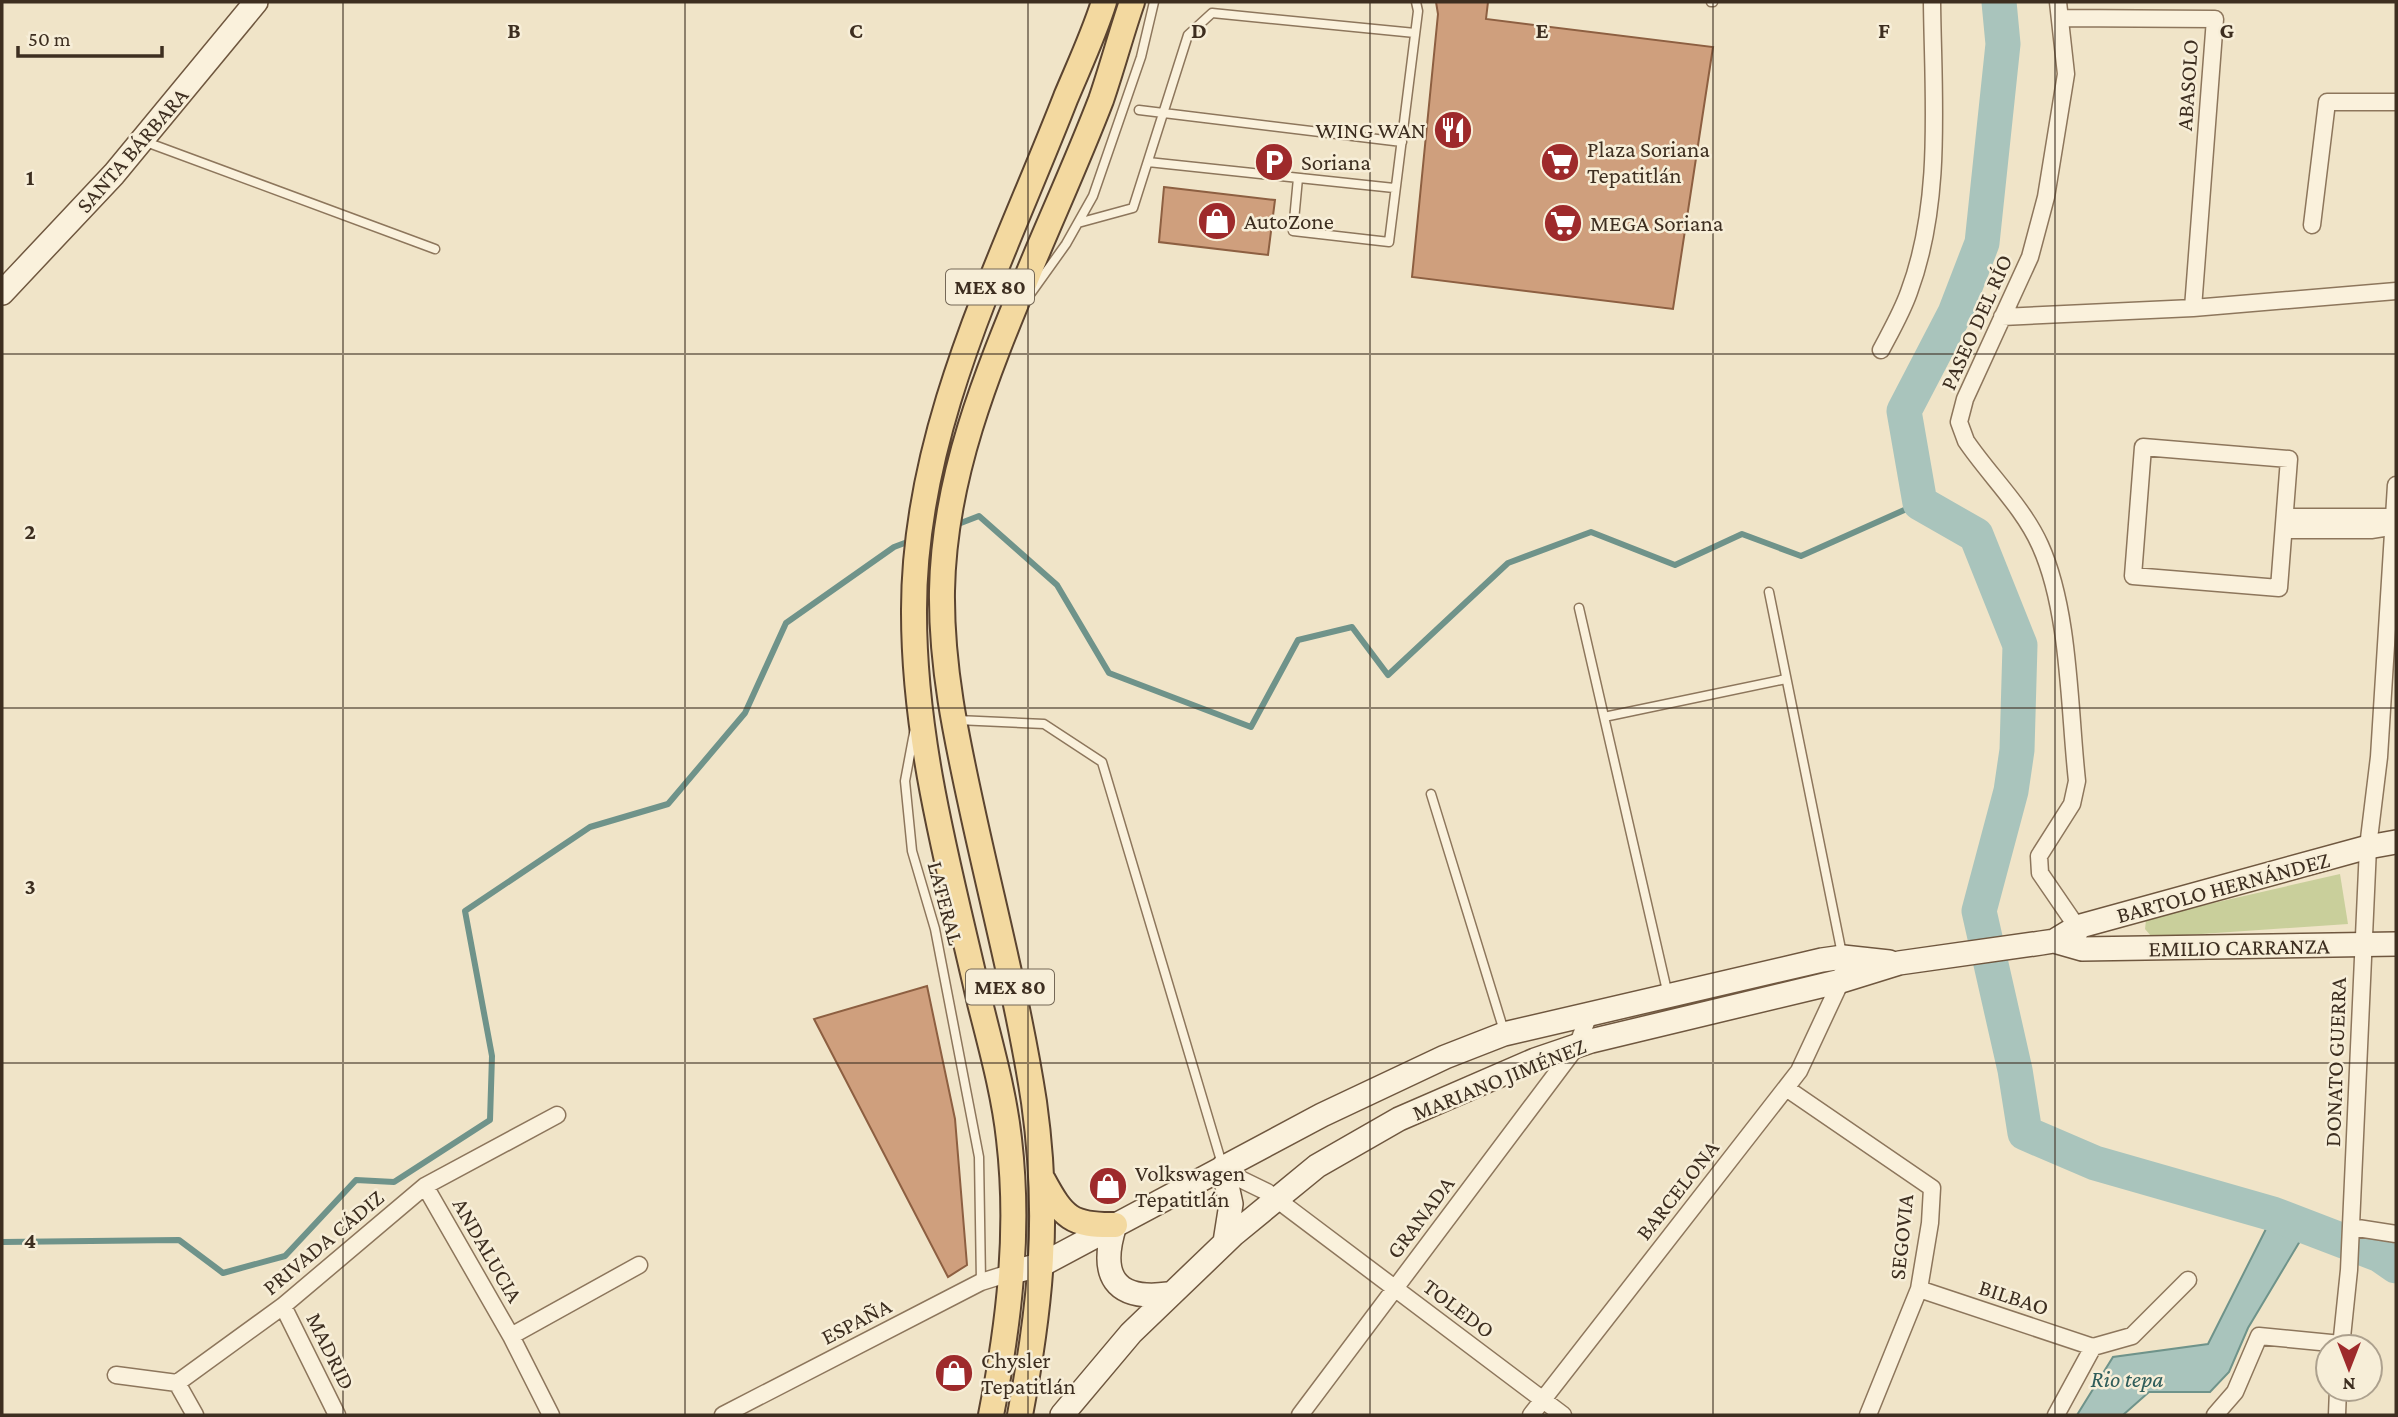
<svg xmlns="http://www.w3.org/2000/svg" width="2398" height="1417" font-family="'Crimson Pro',serif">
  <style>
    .green { fill: #c9cf9b }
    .water { fill: #a9c4bc; stroke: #6f938a; stroke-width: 2 }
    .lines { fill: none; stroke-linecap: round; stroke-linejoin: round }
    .stream { stroke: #6f938a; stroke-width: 6 }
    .river { stroke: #a9c4bc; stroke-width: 35 }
    .building { fill: #cf9f7d; stroke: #8d5f41; stroke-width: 2 }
    .lane-casing { stroke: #8d765c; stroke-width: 11 }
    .street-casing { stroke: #8d765c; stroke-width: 19 }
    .secondary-casing { stroke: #6f573f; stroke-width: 26 }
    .primary-casing { stroke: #5b4430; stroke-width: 28 }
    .lane { stroke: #faf1dc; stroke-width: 8 }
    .street { stroke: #faf1dc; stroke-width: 16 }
    .secondary { stroke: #faf1dc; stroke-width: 23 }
    .primary { stroke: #f3d9a0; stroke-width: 24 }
    .grid { fill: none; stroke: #3d2e20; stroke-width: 2; stroke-opacity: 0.55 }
    .labels { text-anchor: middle; stroke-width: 5; stroke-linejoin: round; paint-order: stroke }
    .shield { fill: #f7eed8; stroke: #756857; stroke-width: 2 }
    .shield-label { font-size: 21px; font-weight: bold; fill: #3d2e20 }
    .street-label { font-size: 23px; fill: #3d2e20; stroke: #f7eed8 }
    .poi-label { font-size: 23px; fill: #3d2e20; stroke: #f7eed8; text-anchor: start }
    .water-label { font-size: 24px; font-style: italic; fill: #2f5d5a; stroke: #f7eed8 }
    .grid-label { font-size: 23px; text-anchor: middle; font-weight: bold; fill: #3d2e20; stroke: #f7eed8; stroke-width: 5; stroke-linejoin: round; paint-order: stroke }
  </style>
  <rect width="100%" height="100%" fill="#f0e4c8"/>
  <!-- green -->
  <path class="green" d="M2340,874L2348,924L2158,937L2151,936L2145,929L2146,920L2152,917Z"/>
  <!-- water -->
  <path class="water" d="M2269,1223L2300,1241L2248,1328L2229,1372L2210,1392H2149L2123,1415H2077L2113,1357L2208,1344Z"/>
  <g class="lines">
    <!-- stream -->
    <path class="stream" d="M953,526L979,516L1057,585L1109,673L1251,727L1298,640L1352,627L1388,675L1508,563L1591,532L1675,565L1742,534L1801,556L1920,503
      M2,1242L179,1240L223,1273L285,1256L356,1180L394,1182L490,1120L492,1056L465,911L590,827L668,804L745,713L786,623L894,547L910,541"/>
    <!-- river -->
    <path class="river" d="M1999,2L2003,44L1982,243L1955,313L1904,411L1920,503L1976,535L2020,645L2017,750L2011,791L1979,911L2015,1070L2025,1133L2095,1163L2273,1214L2380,1255L2396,1266"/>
  </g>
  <!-- building -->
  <path class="building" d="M1436,2H1488L1486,19L1713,47L1673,309L1412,277L1438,14Z
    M1164,187L1275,200L1268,255L1159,242Z
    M927,986L955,1119L967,1265L948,1277L814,1019Z"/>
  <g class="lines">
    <!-- lane casing -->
    <g class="lane-casing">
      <path id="lane" d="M1711,2H1713
        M1139,110L1402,142
        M146,142L435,249
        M1148,162L1394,188
        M1298,178L1293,231L1389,242L1418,11L1416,2
        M1078,223L1133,208L1188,35L1212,13L1415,33
        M1031,293L1066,244L1093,196L1141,57L1154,2
        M1769,592L1842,954
        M1579,608L1668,995
        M1604,717L1786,679
        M957,720L1044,724L1102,762L1222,1164
        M914,733L905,781L912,851L935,929L979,1157L981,1282
        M1431,794L1504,1031"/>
    </g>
    <!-- street casing -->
    <g class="street-casing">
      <path id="street" d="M2058,2L2066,74L2046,197L2030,257L1965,399L1959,422L1966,441C1989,475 2023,507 2040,545C2070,611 2069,709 2077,781L2072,804L2039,856L2040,873L2077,927L2079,934
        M2061,18L2215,19L2193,308
        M2312,225L2327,102H2396
        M2002,317L2193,308L2396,291
        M1881,350C1891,331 1902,312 1909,292C1943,201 1933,97 1932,2
        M2143,447L2289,459L2279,588L2133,576Z
        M2285,517H2394
        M2284,530H2371L2396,526
        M1786,1088L1932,1188L1930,1223L1919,1289L1868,1415
        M1223,1167L1232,1175L1267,1192L1563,1415
        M425,1186L511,1336L551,1415
        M2351,1227L2396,1234
        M1919,1289L2093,1347L2132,1336L2188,1280
        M283,1306L337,1415
        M511,1336L639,1265
        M2341,1347L2349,1270L2368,847L2379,757L2396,485
        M116,1375L177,1383L283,1306L425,1186L557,1115
        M177,1383L195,1415
        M723,1415L981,1282L1013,1272
        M1300,1415L1577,1046L1590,1012
        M1531,1415L1799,1071L1841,981L1842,974
        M2056,1415L2093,1347
        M2215,1415L2235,1392L2259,1336L2341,1344
        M2337,1415L2338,1389"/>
    </g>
    <!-- secondary casing -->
    <g class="secondary-casing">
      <path id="secondary" d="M2,293L114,174L256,2
        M2054,941L2077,927L2368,847L2396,842
        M1223,1167L1231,1204L1225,1242
        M1115,1225C1099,1275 1114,1301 1168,1294
        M1013,1272L1043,1264L1322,1115L1445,1057L1504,1034L1822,960L1843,957L1889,962
        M1062,1415L1131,1333L1234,1234L1317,1166L1399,1119L1535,1060L1591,1041L1841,981L1899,963L2041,943L2054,941L2082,949L2396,944"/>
    </g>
    <!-- primary casing -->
    <g class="primary-casing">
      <path id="primary" d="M1043,1180C1063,1217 1071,1226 1115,1225
        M991,1415C1009,1324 1020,1232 1009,1139C1004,1093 991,1047 980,1003C951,875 914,746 914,613C913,430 1001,264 1066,97C1079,66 1094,34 1104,2
        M1020,1415C1041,1304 1050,1216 1034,1102C1019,1004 993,906 972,809C956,736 941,666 942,591C944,471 991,364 1036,255C1058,203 1081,152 1101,100C1112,68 1121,34 1132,2"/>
    </g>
    <!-- lane -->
    <use href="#lane" class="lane"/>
    <!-- street -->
    <use href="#street" class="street"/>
    <!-- secondary -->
    <use href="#secondary" class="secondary"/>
    <!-- primary -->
    <use href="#primary" class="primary"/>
  </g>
  <!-- grid -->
  <path class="grid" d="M343,2V1415M685,2V1415M1028,2V1415M1370,2V1415M1713,2V1415M2055,2V1415M2,354H2396M2,708H2396M2,1063H2396"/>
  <!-- icons -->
  <defs>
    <g id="restaurant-disc" transform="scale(2.0125)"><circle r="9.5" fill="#9e2a2b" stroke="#f7eed8"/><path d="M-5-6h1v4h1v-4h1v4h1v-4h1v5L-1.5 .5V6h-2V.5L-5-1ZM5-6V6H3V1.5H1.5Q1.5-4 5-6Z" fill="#fff"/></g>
    <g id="parking-disc" transform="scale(2.0125)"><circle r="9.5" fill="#9e2a2b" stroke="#f7eed8"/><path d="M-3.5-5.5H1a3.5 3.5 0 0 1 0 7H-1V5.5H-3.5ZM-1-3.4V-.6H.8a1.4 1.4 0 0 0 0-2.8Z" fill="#fff"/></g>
    <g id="supermarket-disc" transform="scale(2.0125)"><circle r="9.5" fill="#9e2a2b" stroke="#f7eed8"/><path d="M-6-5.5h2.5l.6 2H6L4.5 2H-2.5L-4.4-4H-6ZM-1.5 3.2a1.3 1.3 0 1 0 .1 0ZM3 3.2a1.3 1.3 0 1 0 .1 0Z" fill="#fff"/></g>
    <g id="shop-disc" transform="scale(2.0125)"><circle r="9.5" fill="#9e2a2b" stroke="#f7eed8"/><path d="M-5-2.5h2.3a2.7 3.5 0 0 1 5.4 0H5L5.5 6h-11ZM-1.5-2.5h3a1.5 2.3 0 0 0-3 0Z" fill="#fff"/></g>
  </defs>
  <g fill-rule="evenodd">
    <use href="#restaurant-disc" x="1453" y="130"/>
    <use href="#parking-disc" x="1274" y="162"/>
    <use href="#supermarket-disc" x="1560" y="162"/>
    <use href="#shop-disc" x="1217" y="221"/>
    <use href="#supermarket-disc" x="1563" y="223"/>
    <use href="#shop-disc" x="1108" y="1186"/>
    <use href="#shop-disc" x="954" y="1373"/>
  </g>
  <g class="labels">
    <!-- shield labels -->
    <g class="shield">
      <rect x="946" y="269.5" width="88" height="35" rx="5"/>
      <rect x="966" y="969.5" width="88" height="35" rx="5"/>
    </g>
    <g class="shield-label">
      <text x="990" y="294">MEX 80</text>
      <text x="1010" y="994">MEX 80</text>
    </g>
    <!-- street labels -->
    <g class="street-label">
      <text transform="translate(2187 85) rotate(-86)" y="8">ABASOLO</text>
      <text transform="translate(132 150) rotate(-49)" y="8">SANTA BÁRBARA</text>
      <text transform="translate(1976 322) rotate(-66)" y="8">PASEO DEL RÍO</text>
      <text transform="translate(2223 887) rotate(-15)" y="8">BARTOLO HERNÁNDEZ</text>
      <text transform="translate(946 903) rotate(75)" y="8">LATERAL</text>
      <text transform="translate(2239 947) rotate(-1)" y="8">EMILIO CARRANZA</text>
      <text transform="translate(2335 1062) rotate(-88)" y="8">DONATO GUERRA</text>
      <text transform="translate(1499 1079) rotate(-22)" y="8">MARIANO JIMÉNEZ</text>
      <text transform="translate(1677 1190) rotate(-52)" y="8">BARCELONA</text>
      <text transform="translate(1420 1217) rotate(-53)" y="8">GRANADA</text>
      <text transform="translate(1901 1237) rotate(-84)" y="8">SEGOVIA</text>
      <text transform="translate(323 1242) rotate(-40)" y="8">PRIVADA CÁDIZ</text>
      <text transform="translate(488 1250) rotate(60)" y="8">ANDALUCIA</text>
      <text transform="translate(2014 1297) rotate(18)" y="8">BILBAO</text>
      <text transform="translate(1459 1308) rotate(37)" y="8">TOLEDO</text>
      <text transform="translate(856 1321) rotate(-27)" y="8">ESPAÑA</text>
      <text transform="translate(331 1351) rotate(64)" y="8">MADRID</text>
    </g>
    <!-- poi labels -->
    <g class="poi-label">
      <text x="1426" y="138" text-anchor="end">WING WAN</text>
      <text x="1587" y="157">Plaza Soriana<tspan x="1587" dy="26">Tepatitlán</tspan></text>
      <text x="1301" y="170">Soriana</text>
      <text x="1244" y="229">AutoZone</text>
      <text x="1590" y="231">MEGA Soriana</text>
      <text x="1135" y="1181">Volkswagen<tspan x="1135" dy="26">Tepatitlán</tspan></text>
      <text x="981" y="1368">Chysler<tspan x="981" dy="26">Tepatitlán</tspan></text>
    </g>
    <!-- water labels -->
    <g class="water-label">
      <text x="2127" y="1387">Rio tepa</text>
    </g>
  </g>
  <g class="grid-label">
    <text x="514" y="38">B</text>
    <text x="856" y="38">C</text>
    <text x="1199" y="38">D</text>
    <text x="1542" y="38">E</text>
    <text x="1884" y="38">F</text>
    <text x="2227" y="38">G</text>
    <text x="30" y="185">1</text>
    <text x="30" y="539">2</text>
    <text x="30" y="894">3</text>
    <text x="30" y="1248">4</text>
  </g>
  <!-- border -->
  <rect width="2398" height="1417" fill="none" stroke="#3d2e20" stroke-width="7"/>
  <!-- north arrow -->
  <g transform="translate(2349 1368) rotate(180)"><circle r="33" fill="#f7eed8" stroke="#ada18e" stroke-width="2"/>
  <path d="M0-5L12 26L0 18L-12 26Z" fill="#9e2a2b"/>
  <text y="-10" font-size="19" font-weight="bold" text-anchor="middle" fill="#3d2e20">N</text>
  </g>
  <!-- scale -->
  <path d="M18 46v10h144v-10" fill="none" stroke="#3d2e20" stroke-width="3.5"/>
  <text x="28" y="46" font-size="21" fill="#3d2e20" stroke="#f7eed8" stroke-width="5" paint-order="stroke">50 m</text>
</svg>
